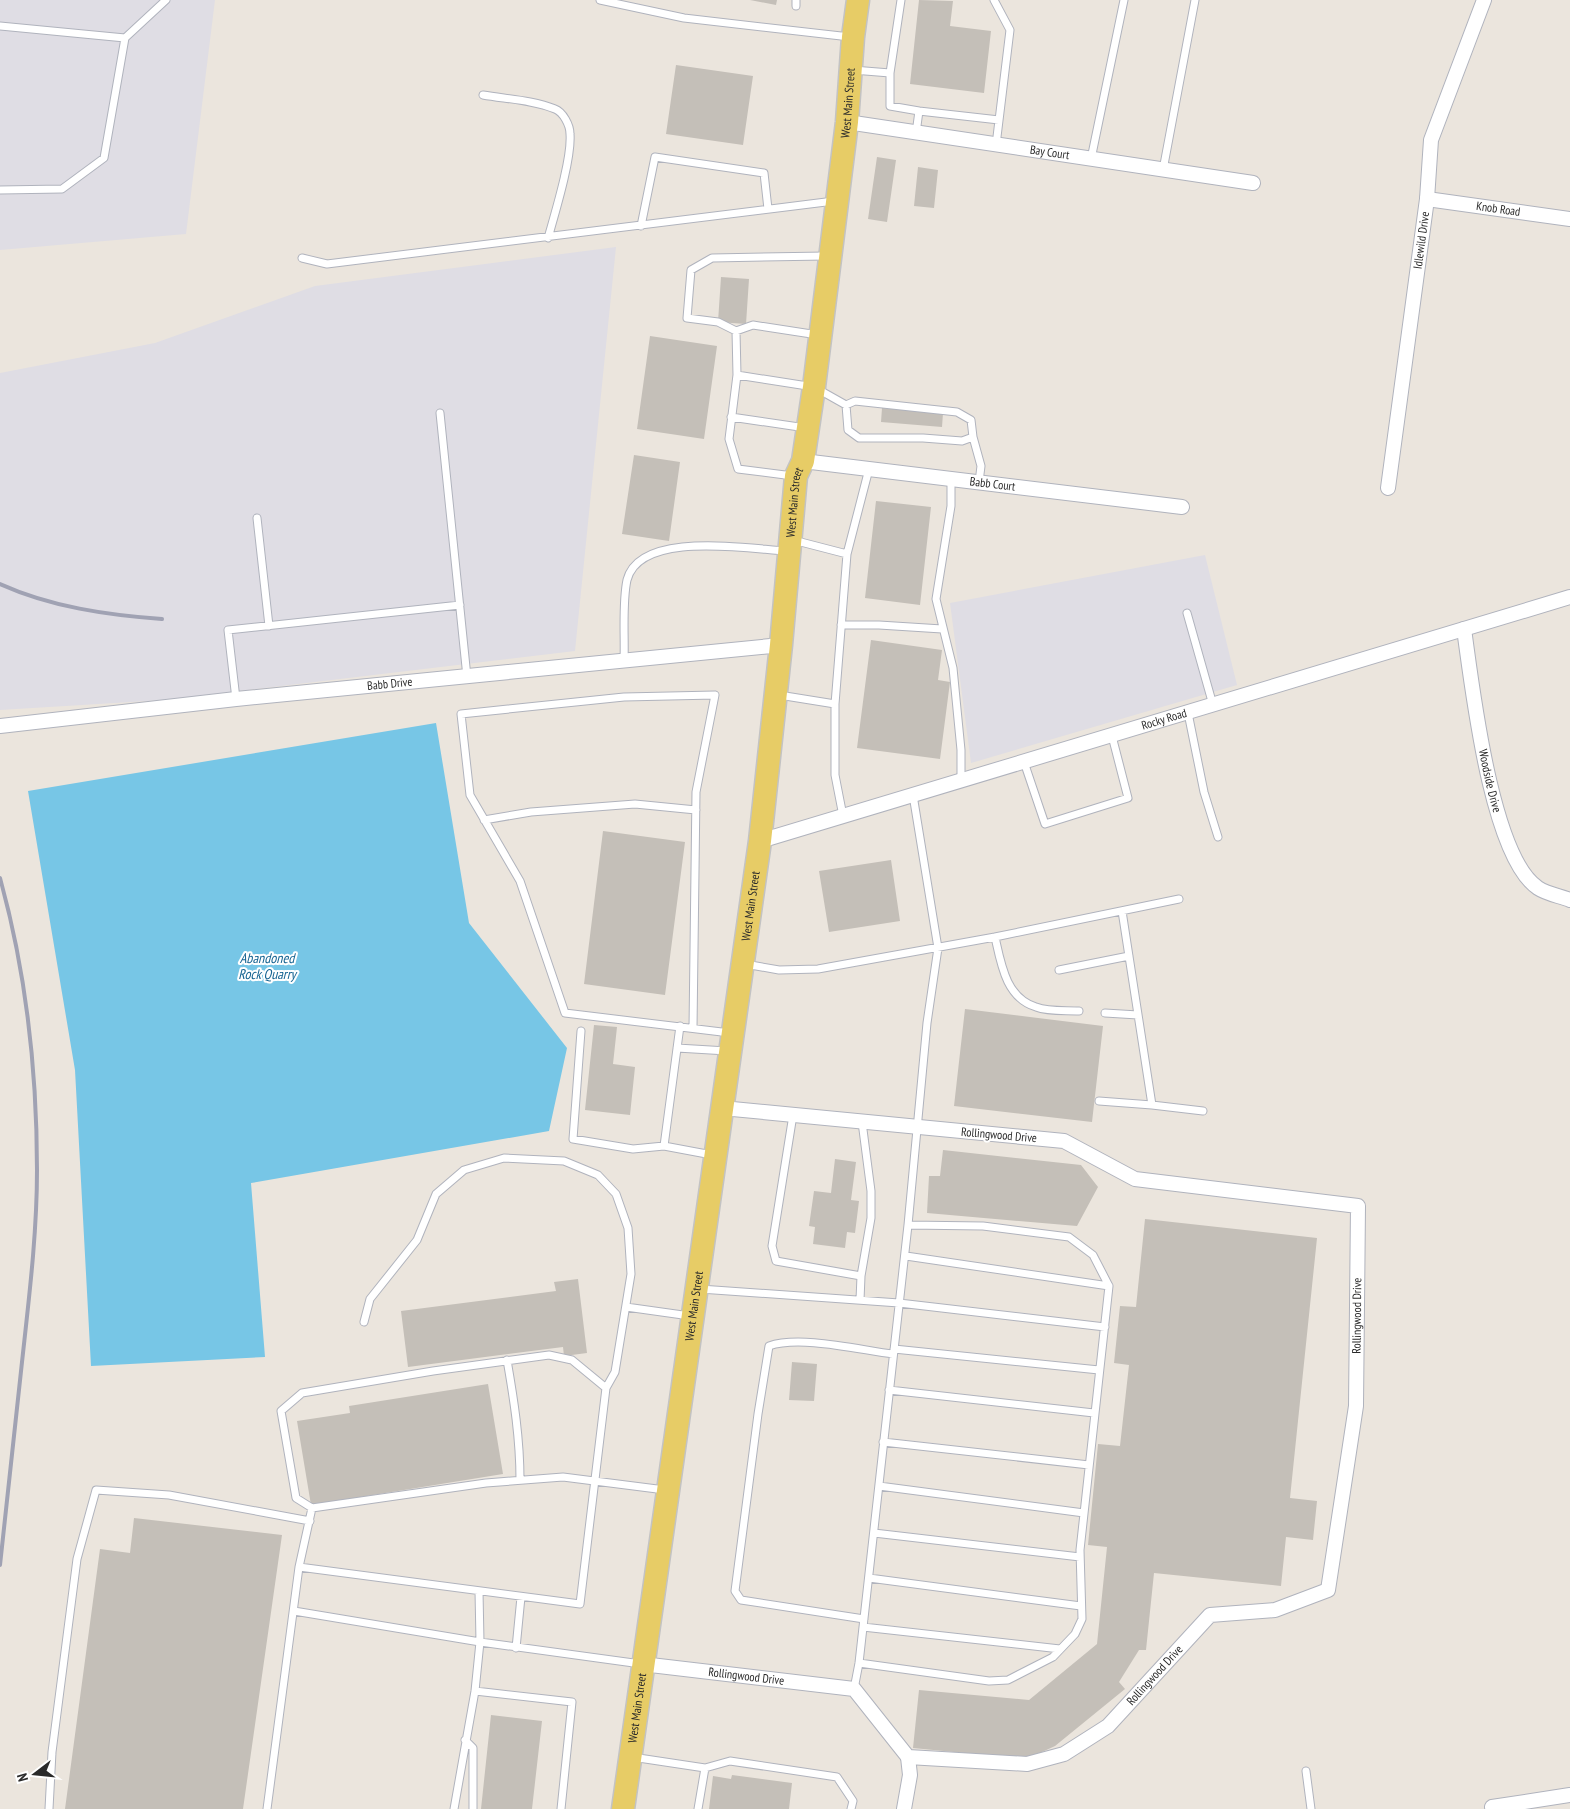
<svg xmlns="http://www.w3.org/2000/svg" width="1570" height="1809" font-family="'PT Sans Narrow',sans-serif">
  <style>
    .industrial { fill: #dfdde4 }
    .water { fill: #77c6e6 }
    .building { fill: #c4bfb8 }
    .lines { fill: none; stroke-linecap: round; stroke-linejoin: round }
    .service-casing { stroke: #b0b3bd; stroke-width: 9 }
    .minor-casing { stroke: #b0b3bd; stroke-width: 16 }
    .primary-casing { stroke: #c3c3c3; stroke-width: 25 }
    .service { stroke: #fff; stroke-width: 7 }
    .minor { stroke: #fff; stroke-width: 14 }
    .primary { stroke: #e7cc66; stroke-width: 22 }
    .rail { stroke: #a0a2b3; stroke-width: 4 }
    .labels { text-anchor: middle; stroke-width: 4; stroke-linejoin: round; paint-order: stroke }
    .street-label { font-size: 12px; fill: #2a2a2a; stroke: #fff }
    .water-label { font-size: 14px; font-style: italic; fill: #166492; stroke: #fff }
  </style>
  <rect width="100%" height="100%" fill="#ebe5dd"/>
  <!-- industrial -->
  <path class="industrial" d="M0,0H215L186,234L0,250Z
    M616,247L575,651L164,700L0,710V373L155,343L315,286Z
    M1205,555L1237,685L971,763L950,603Z"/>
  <!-- water -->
  <path class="water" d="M436,723L469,923L567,1048L549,1131L251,1183L265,1357L91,1366L75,1070L28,791Z"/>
  <!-- building -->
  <path class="building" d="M750,0H777L776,5Z
    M919,0L953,1L950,26L991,31L984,93L910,84Z
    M676,65L753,76L743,145L666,134Z
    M877,157L896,160L887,222L868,219Z
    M918,167L938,170L934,208L914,206Z
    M721,277L749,279L746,324L718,322Z
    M650,336L717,346L704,439L637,429Z
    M882,408L943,413L942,427L881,422Z
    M634,455L680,462L669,541L622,534Z
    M876,501L931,507L920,605L865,598Z
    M871,640L942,650L938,680L950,682L940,759L857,748Z
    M603,831L685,842L665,995L584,984Z
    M891,860L900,921L829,932L819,871Z
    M965,1009L1103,1026L1092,1122L954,1106Z
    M594,1025L617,1027L613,1064L635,1067L630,1115L585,1110Z
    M943,1150L1081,1165L1098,1187L1077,1226L927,1213L929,1176H940Z
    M835,1159L856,1162L851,1200L859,1201L855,1233L847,1232L845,1248L813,1244L815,1227L809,1226L814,1191L831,1193Z
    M1145,1219L1317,1238L1290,1498L1317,1501L1313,1540L1286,1537L1281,1586L1154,1573L1146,1650H1139L1119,1682L1125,1689L1055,1746L1027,1759L913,1748L919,1690L1029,1700L1097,1644L1107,1547L1088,1545L1098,1444L1120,1446L1129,1365L1114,1363L1120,1306L1136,1307Z
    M578,1279L587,1353L564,1356L563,1347L408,1367L401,1311L556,1291L554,1282Z
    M792,1362L817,1364L814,1401L789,1400Z
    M488,1384L503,1474L311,1505L297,1421L350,1413L349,1406Z
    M134,1518L282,1535L243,1809H65L100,1549L130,1553Z
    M491,1715L542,1721L532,1809H481Z
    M732,1775L792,1783L789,1809H709L713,1776L731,1779Z"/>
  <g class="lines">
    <!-- service casing -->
    <g class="service-casing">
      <path id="service" d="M600,0L684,18L850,37
        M994,0L1010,30L996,145
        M796,6V0
        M0,26L125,38
        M853,70L890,73L901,0
        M890,73V106L919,111L916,133
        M483,95C506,99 533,100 555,109C563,112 570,125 570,134C572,158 555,213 548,238
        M919,111L999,120
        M1091,159L1124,0
        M1163,170L1195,0
        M0,190L62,189L104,158L125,38L166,0
        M641,226L655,157L764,173L768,209
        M302,258L327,264L834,201
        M736,331L737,375
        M818,335L753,325L736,331L718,322L687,318L691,270L712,258L826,256
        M855,401L957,412L971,420L973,437L962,441L923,438H859L848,430L846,405Z
        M440,413L467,677
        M731,417L806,428
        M973,437L981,466L979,482
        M793,476L738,469L729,439L737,375L814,387L846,405
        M951,479V506L936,599L953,668L961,750V781
        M257,518L269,626
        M793,540L847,554
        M1187,613L1213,705
        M841,625H879L942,629
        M624,661C625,637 622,603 627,580C640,530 748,549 787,551
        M779,695L835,704
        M236,699L228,630L460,605
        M1188,713L1204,792L1218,837
        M1024,762L1045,824L1128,798L1112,736
        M843,816L835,775V704L847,554L869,469
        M484,820L531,812L635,804L696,810
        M1122,911L1152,1105L1203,1111
        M995,937C1001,964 1006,998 1036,1007C1049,1012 1066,1010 1079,1011
        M745,964L779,970L818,969L995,937L1179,899
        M1059,970L1129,956
        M1105,1013L1138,1015
        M680,1026L664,1146L712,1155
        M693,1028L696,792L715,695L624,697L461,714L470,795L520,881L565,1013L730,1033
        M581,1031L573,1139L633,1149L664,1146
        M677,1048L727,1051
        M1099,1101L1152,1105
        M793,1115L772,1246L776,1261L861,1276L860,1300
        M908,1225L927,1023L938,948L913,795
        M906,1256L1109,1286
        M861,1276L871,1218V1191L862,1122
        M700,1289L899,1303L1105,1327
        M626,1307L690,1316
        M364,1322L370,1299L417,1240L436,1194L464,1170L504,1158L564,1161L598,1175L616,1194L628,1228L631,1274L615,1372L606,1388
        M894,1349L1099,1370
        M507,1360C514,1400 520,1439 520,1480
        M889,1390L1094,1413
        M883,1442L1089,1465
        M879,1486L1084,1513
        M874,1533L1080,1557
        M299,1567L312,1508
        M869,1578L1081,1606
        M294,1611L480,1642L479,1591
        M864,1619L741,1600L735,1591L758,1414L769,1346C800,1335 860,1350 893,1354
        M863,1627L1060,1649
        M516,1648L521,1597
        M854,1689L859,1663L908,1225L983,1226L1069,1237L1093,1255L1109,1286L1080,1550L1082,1619L1075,1634L1053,1657L1008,1680L989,1681L859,1663
        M475,1691L572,1702L561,1809
        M465,1740L473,1748V1809
        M632,1757L705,1768L730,1761L837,1777L853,1801L851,1809
        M1306,1771L1311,1809
        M49,1809L52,1752L77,1559L96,1490L169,1495L310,1521
        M267,1809L299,1567L580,1604L606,1388L572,1360L549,1355L433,1371L302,1393L281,1411L296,1498L312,1508L486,1483L563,1477L665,1490
        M454,1809L475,1691L480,1642L641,1664
        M698,1809L705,1768"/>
    </g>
    <!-- minor casing -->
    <g class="minor-casing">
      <g id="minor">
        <path id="s1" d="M847,122L1253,183"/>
        <path id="s2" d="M1427,199L1570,219"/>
        <path id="s3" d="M803,461L1182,507"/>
        <path id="s4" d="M1388,488L1427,199L1431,140L1484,0"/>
        <path id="s5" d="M1464,629C1472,685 1491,857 1538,888C1547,894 1560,896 1570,900"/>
        <path id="s6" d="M0,726L236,699L781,645"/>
        <path id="s7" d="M760,841L1570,597"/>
        <path id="s8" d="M642,1664L854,1689L908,1757L1027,1764L1064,1754L1108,1726L1210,1615L1275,1610L1328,1590L1356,1406L1358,1206L1135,1179L1064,1141L722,1108"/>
        <path d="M904,1809L910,1775L908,1757"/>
        <path d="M1493,1809L1492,1807L1570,1795"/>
      </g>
    </g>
    <!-- primary casing -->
    <g class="primary-casing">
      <g id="primary">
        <path id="s9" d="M623,1809L760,841L781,645L796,476L803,461L814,387L847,122L853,37L858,0"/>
      </g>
    </g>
    <!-- service -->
    <use href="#service" class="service"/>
    <!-- minor -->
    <use href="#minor" class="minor"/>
    <!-- primary -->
    <use href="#primary" class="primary"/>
    <!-- rail -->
    <path class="rail" d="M0,584C51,607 107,615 162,619
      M0,878C26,972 37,1072 37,1170C37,1234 29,1298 22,1362C15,1430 7,1497 0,1565"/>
  </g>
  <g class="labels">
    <!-- street labels -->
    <g class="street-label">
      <text dy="4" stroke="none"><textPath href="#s9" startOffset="1722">West Main Street</textPath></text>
      <text dy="4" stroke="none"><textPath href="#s1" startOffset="205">Bay Court</textPath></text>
      <text dy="4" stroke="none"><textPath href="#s2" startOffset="72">Knob Road</textPath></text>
      <text dy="4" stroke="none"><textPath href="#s4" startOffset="250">Idlewild Drive</textPath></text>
      <text dy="4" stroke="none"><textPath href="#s3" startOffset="191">Babb Court</textPath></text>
      <text dy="4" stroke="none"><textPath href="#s9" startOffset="1318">West Main Street</textPath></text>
      <text dy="4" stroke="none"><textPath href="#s6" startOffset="392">Babb Drive</textPath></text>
      <text dy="4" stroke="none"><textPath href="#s7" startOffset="422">Rocky Road</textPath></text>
      <text dy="4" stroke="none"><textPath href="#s5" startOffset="154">Woodside Drive</textPath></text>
      <text dy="4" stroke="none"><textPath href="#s9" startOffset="912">West Main Street</textPath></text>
      <text transform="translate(999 1135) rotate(5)" y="4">Rollingwood Drive</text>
      <text dy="4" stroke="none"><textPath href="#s9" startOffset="508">West Main Street</textPath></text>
      <text dy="4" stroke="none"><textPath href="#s8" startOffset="1059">Rollingwood Drive</textPath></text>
      <text dy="4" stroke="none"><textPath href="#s8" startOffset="579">Rollingwood Drive</textPath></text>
      <text dy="4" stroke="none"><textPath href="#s8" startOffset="105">Rollingwood Drive</textPath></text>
      <text dy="4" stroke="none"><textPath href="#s9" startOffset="102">West Main Street</textPath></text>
    </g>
    <!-- water labels -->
    <g class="water-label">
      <text x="267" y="963">Abandoned<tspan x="267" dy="16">Rock Quarry</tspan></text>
    </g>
  </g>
  <!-- north arrow -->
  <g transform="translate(35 1774) rotate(254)" stroke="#ffffff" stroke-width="4" paint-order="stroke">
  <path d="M0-4L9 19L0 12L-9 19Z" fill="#2a2a2a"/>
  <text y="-8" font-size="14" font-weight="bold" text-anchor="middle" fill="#2a2a2a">N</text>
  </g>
</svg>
